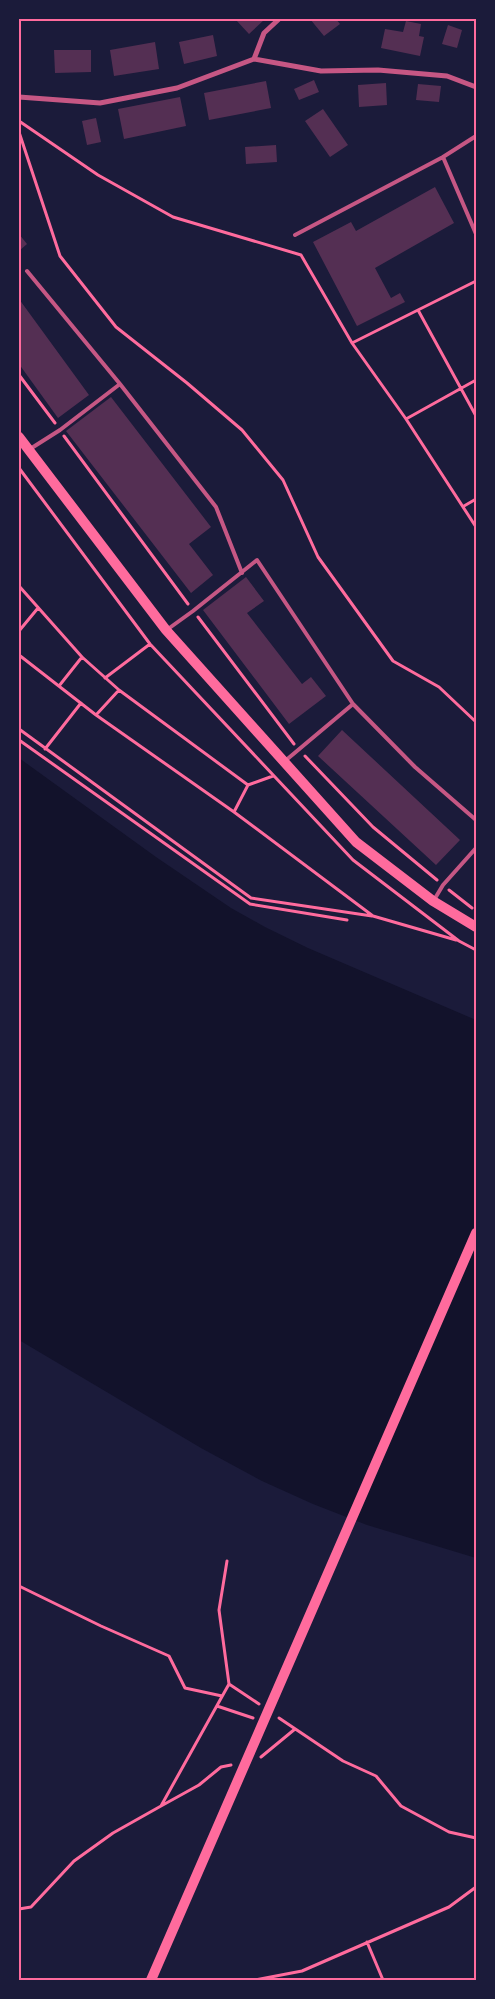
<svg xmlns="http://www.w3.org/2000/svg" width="495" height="1999" font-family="Arial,sans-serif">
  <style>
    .water { fill: #12122b }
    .building { fill: #542f53 }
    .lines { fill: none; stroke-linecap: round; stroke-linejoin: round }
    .path { stroke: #ff6b9d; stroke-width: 3 }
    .service { stroke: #c65784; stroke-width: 4 }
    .minor { stroke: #c65784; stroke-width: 5 }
    .secondary { stroke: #ff6b9d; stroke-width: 10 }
    .neatline { fill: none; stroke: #ff6b9d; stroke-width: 2 }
  </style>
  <rect width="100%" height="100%" fill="#1b1b3a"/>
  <!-- water -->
  <path class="water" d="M19,758L156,857L231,908L265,927L308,948L476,1020V1558L367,1525L313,1504L262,1481L201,1448L19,1340Z"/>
  <!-- building -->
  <path class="building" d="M238,19H265L249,34L236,20Z
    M310,19H336L340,24L324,36Z
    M406,21L421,24L419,36L424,37L420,56L381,48L385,29L403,32Z
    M448,25L462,30L457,48L442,44Z
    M213,35L217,56L184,64L179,42Z
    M155,42L159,69L114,76L110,50Z
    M54,50H91V72L55,73Z
    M314,80L319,92L299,100L294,89Z
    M266,81L271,108L209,120L204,93Z
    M386,83L387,105L359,107L358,85Z
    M418,84L441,86L439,102L416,100Z
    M180,97L186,126L124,139L118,109Z
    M323,109L348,145L330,157L305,121Z
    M96,118L101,142L87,145L82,121Z
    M276,145L277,162L246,164L245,147Z
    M435,187L454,223L375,268L391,298L400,293L405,302L357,326L313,242L351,222L356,231Z
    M19,234L27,244L19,251Z
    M19,299L89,395L58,418L19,364Z
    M111,397L211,527L189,544L213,575L191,593L66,431Z
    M246,577L264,601L247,613L302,684L311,677L326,696L289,724L203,610Z
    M342,730L460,840L436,865L318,756Z"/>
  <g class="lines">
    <!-- path -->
    <path class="path" d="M19,121L98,175L173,217L301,255L352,343L406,419L476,527
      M19,132L60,256L116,327L187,383L242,430L283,480L318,557L393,661L439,687L476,722
      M418,310L476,416
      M352,343L476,281
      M19,375L55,423
      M406,419L476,380
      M64,436L188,604
      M19,468L150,644L353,860L459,941L476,950
      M464,506L476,499
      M19,586L82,657L119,690L248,785
      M198,617L294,744
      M19,631L38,608
      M19,655L96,715L234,812L373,916L456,940
      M105,678L150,644
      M59,686L82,657
      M96,715L119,690
      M19,729L251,898L372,916
      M19,740L250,904L347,920
      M45,749L81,703
      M305,756L373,827L437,880
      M234,812L248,785L273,776
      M449,890L472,908
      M227,1561L219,1610L229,1684
      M19,1586L101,1626L169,1656L185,1688L222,1696
      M217,1706L253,1718
      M279,1718L343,1761L376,1776L401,1806L449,1832L476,1838
      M261,1757L295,1729
      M161,1806L199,1785L221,1767L231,1765
      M19,1909L31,1907L74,1861L113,1833L161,1806L229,1684L259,1704
      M367,1942L383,1980
      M255,1980L302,1971L449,1907L476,1887"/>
    <!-- service -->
    <path class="service" d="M443,157L476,234
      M295,235L443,157L476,136
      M27,271L120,384
      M30,449L60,430L120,384L216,507L242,573
      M168,629L193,611L257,560L353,704
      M285,761L353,704L415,767L476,820
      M434,900L443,885L476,848"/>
    <!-- minor -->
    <path class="minor" d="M254,59L321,71L378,70L447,76L476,87
      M19,97L100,103L177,88L254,59L264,33L279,19"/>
    <!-- secondary -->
    <path class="secondary" d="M19,437L166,630L356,842L433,901L476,927
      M151,1980L476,1233"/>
  </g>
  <!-- border -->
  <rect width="495" height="1999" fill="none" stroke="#1b1b3a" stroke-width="40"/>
  <rect x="20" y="20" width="455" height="1959" class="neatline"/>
</svg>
